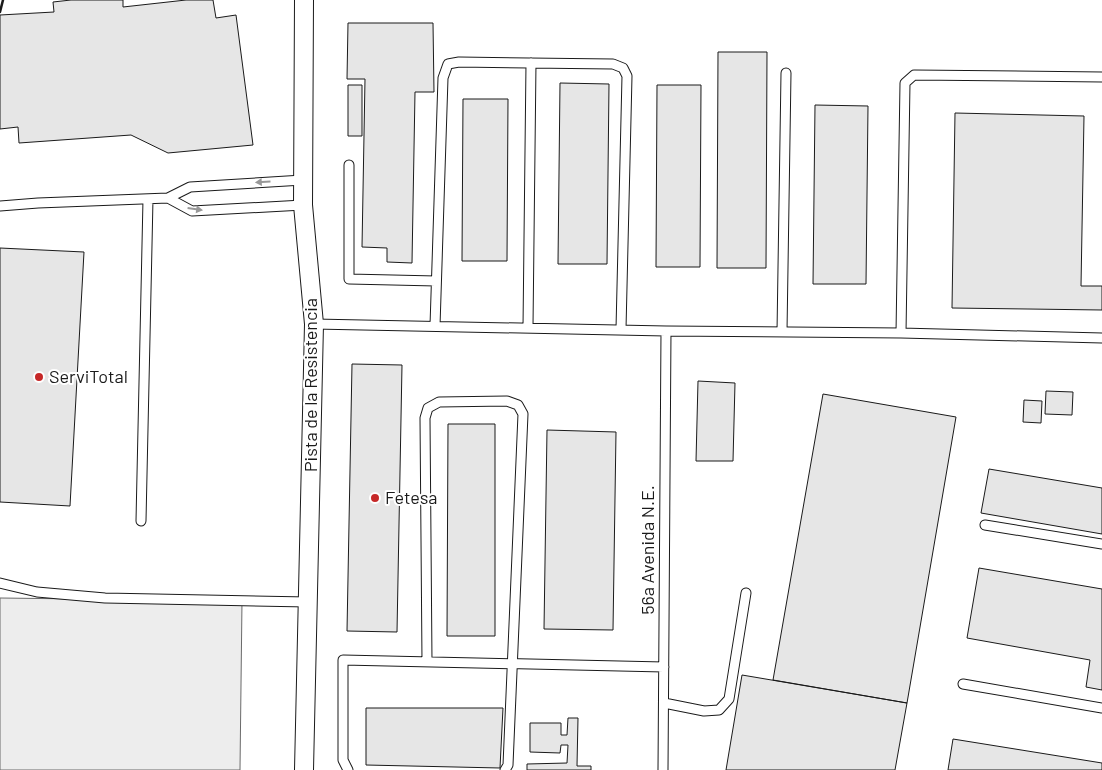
<svg xmlns="http://www.w3.org/2000/svg" width="1102" height="770" font-family="Barlow,sans-serif">
  <style>
    .parking { fill: #ededed; stroke: #6a6a6a }
    .building { fill: #e6e6e6; stroke: #1a1a1a }
    .lines { fill: none; stroke-linecap: round; stroke-linejoin: round }
    .lane-casing { stroke: #1a1a1a; stroke-width: 11 }
    .street-casing { stroke: #1a1a1a; stroke-width: 20 }
    .lane { stroke: #fff; stroke-width: 9 }
    .street { stroke: #fff; stroke-width: 18 }
    .wall { stroke: #1a1a1a; stroke-width: 2.5 }
    .oneway { fill: #989898 }
    .poi-dot { fill: #c62828; stroke: #fff; stroke-width: 2 }
    .labels { text-anchor: middle; stroke-width: 4; stroke-linejoin: round; paint-order: stroke }
    .poi-label { font-size: 18px; fill: #1a1a1a; stroke: #fff; text-anchor: start }
    .street-label { font-size: 18px; fill: #1a1a1a; stroke: #fff }
  </style>
  <rect width="100%" height="100%" fill="#fff"/>
  <!-- parking -->
  <path class="parking" d="M0,598L242,601L240,770H0Z"/>
  <!-- building -->
  <path class="building" d="M71,0H123V7L186,0H213L216,18L236,15L253,145L168,153L131,135L19,143L18,127L0,129V15L54,12L53,2Z
    M348,23H433L434,92H415L412,263L387,262V248L362,247L365,79H347Z
    M718,52H767L766,268H717Z
    M560,83L609,84L607,264H558Z
    M348,85H362V136H348Z
    M657,85H701L700,267H656Z
    M463,99H508L507,261H462Z
    M815,105L868,106L866,284H813Z
    M955,113L1084,116L1081,286H1102V310L952,308Z
    M0,248L84,252L70,506L0,502Z
    M352,364L402,365L397,632L347,631Z
    M698,381L735,383L733,461H696Z
    M1046,391L1073,392L1072,415L1045,414Z
    M823,394L956,417L907,703L773,680Z
    M1024,400L1042,401L1041,423L1023,422Z
    M448,424H495V636H447Z
    M547,430L616,432L613,630L544,629Z
    M989,469L1102,488V534L981,513Z
    M979,568L1102,589V690L1086,687L1090,660L967,638Z
    M742,675L907,703L895,770H726Z
    M366,708H503L500,768L366,765Z
    M568,718H578L577,766H591V770H527V764L567,763L568,745H561L560,753L530,752V723H561V735H567Z
    M953,739L1102,763V770H948Z"/>
  <g class="lines">
    <!-- lane casing -->
    <g class="lane-casing">
      <path id="lane" d="M349,165V279L436,281
        M168,198L192,211L303,205
        M0,206L38,203L168,198L190,187L303,180
        M314,324L666,331L901,333L1102,338
        M435,326L443,78L448,64L459,62L613,64L623,68L627,76L621,329
        M528,327L531,63
        M782,332L786,73
        M901,333L905,83L914,75L1102,77
        M141,521L148,199
        M985,525L1102,544
        M0,583L37,592L105,598L308,602
        M427,661L425,418L428,408L439,402L507,401L518,405L523,414L508,765L505,770
        M963,684L1102,708
        M664,703L704,711L719,710L729,699L746,593
        M348,770L343,760V660L664,667
        M663,770L666,331"/>
    </g>
    <!-- street casing -->
    <g class="street-casing">
      <path id="street" d="M304,770L314,324L303,205L304,0"/>
    </g>
    <!-- lane -->
    <use href="#lane" class="lane"/>
    <!-- street -->
    <use href="#street" class="street"/>
    <!-- wall -->
    <path class="wall" d="M0,12L3,0"/>
  </g>
  <!-- one-way arrows -->
  <defs><path id="oneway-solid" d="M-6-.8H1V-3.2L6.5 0L1 3.2V.8H-6Z" transform="scale(1.25)"/></defs>
  <g class="oneway">
    <use href="#oneway-solid" transform="translate(263 182) rotate(177)"/>
    <use href="#oneway-solid" transform="translate(195 209) rotate(8)"/>
  </g>
  <!-- markers -->
  <g class="poi-dot">
    <circle cx="39" cy="377" r="5"/>
    <circle cx="375" cy="498" r="5"/>
  </g>
  <g class="labels">
    <!-- poi labels -->
    <g class="poi-label">
      <text x="49" y="383">ServiTotal</text>
      <text x="385" y="504">Fetesa</text>
    </g>
    <!-- street labels -->
    <g class="street-label">
      <text transform="translate(311 385) rotate(-90)" y="6">Pista de la Resistencia</text>
      <text transform="translate(648 550) rotate(-90)" y="6">56a Avenida N.E.</text>
    </g>
  </g>
</svg>
